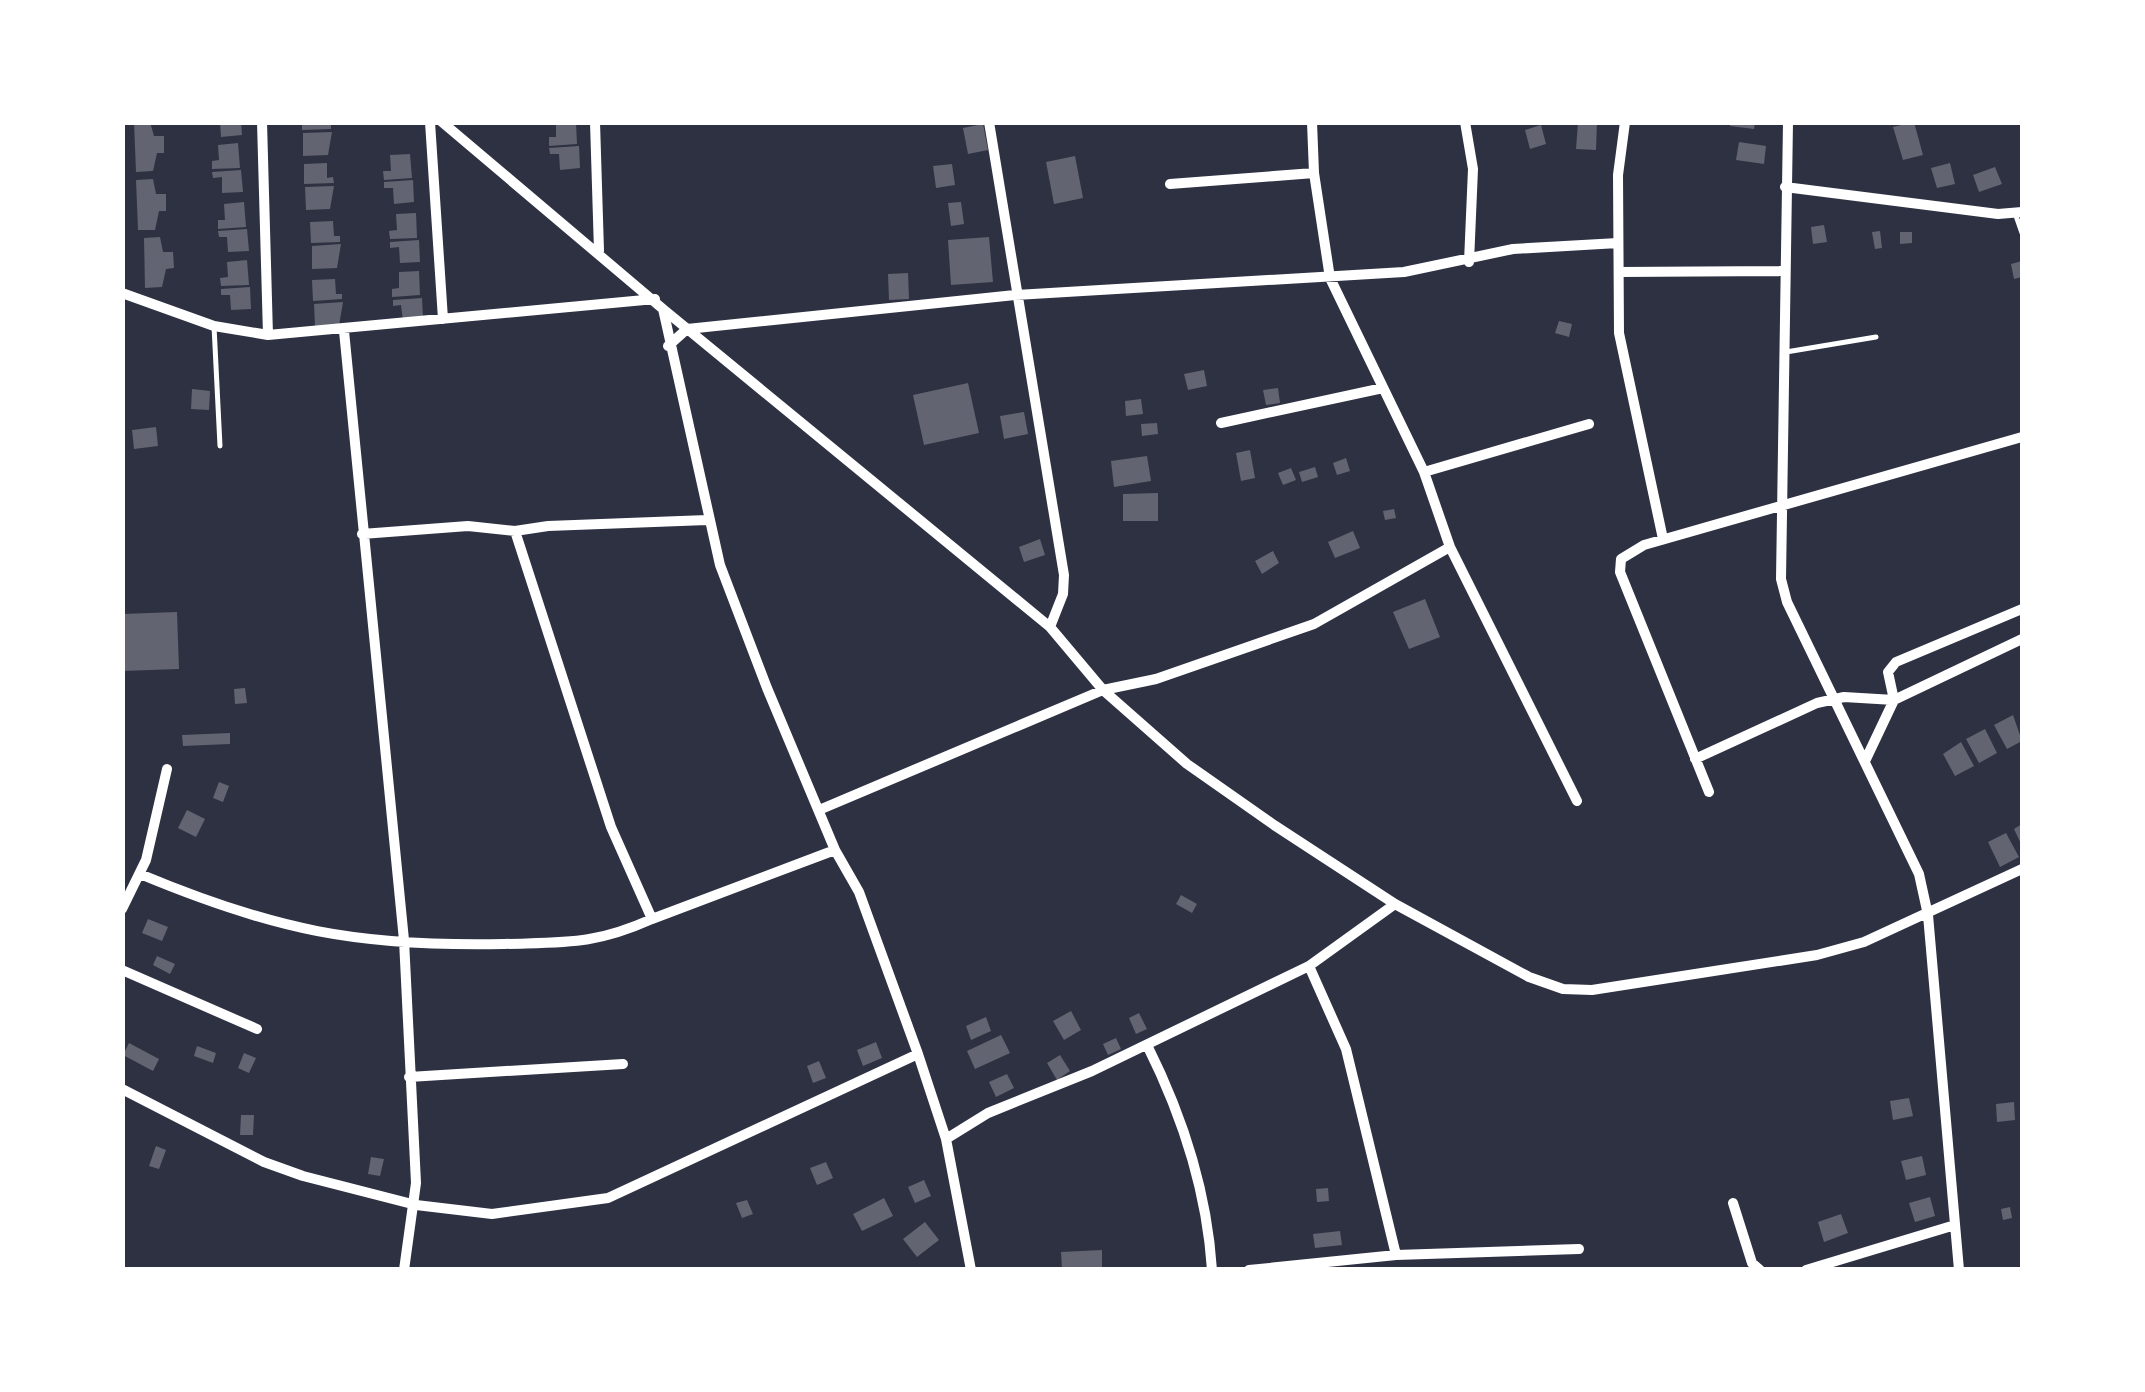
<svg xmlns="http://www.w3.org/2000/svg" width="2145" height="1392" font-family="Manrope,sans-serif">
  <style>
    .building { fill: #626471 }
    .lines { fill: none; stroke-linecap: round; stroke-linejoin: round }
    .service { stroke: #fff; stroke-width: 5 }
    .minor { stroke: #fff; stroke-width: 10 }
  </style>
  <rect width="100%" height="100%" fill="#2d3142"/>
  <!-- building -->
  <path class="building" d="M134,122H150L154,136H164V153H157L153,171L136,172Z
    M220,122H241L242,135L221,137Z
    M302,122L331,123V129L302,130Z
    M556,122H576L577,144L549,146V137H556Z
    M1578,122H1597L1596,150L1576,149Z
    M1731,122H1755L1754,129L1730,126Z
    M1914,122L1923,155L1903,160L1893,127Z
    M983,124L988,150L968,154L963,128Z
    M1541,125L1546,144L1530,149L1525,130Z
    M332,132L328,155L303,156V133Z
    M1739,142L1766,146L1764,164L1736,160Z
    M238,143L240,168L212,169V161L219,160L218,145Z
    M579,146L580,168L560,170L559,154H550L549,148Z
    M410,154L412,178L384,180L383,171H391L390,155Z
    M1075,156L1083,198L1054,204L1046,162Z
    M327,163V178L333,177L334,183L304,184V164Z
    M1950,163L1955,184L1937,188L1931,168Z
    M952,164L955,185L936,188L933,166Z
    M1995,167L2002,184L1979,192L1973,175Z
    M241,170L243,192L222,193V177L213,178L212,172Z
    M153,179L156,194H166V211H159L155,230H138L136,180Z
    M413,180L414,202L394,204L393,188H384V182Z
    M334,186L330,209L306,210L305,187Z
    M244,202L246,227L218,229V220H225L224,204Z
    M961,202L964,224L951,226L948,203Z
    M416,213L417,238L390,239L389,231L397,230L396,214Z
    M333,221L334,236H340V242L311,243L310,222Z
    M1824,225L1827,242L1813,244L1811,227Z
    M247,229L249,251L228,252L227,237H219L218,231Z
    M1880,231L1882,248L1875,249L1872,232Z
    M1900,232H1912V243L1900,244Z
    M160,237L163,252H173L174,268L166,269L162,287L145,288L144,238Z
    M989,237L993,282L951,285L948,240Z
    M419,240L420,262L400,263L399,247L390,248V242Z
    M341,244L337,268L312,269V246Z
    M247,260L249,285L221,286L220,278L228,277L227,262Z
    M2022,261V277L2014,279L2011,264Z
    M419,271L420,295L392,297V289L399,288V272Z
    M908,273L909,299L889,300L888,274Z
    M335,279L336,294H342V299L313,301L312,280Z
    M250,287L251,309L231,310L230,295H221V289Z
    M422,298L423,319L403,321L401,305L393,306V300Z
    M343,302L339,326L315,327L314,304Z
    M1559,321L1572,324L1569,337L1555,333Z
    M1204,370L1207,386L1188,390L1184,374Z
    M968,383L979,433L924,445L913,395Z
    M1278,388L1280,403L1266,405L1263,390Z
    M192,389L210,391L209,410L191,409Z
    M1141,399L1143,414L1126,416L1125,401Z
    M1024,412L1028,434L1004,439L1000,416Z
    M1157,423L1158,434L1142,436L1141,424Z
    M156,427L158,446L134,449L132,430Z
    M1250,450L1255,478L1241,481L1236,453Z
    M1147,456L1151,481L1114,487L1111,461Z
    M1346,458L1350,471L1337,475L1333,463Z
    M1315,467L1318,477L1302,482L1299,472Z
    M1291,468L1296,480L1283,485L1278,473Z
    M1158,493V521H1123V494Z
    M1394,509L1396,518L1385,520L1383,511Z
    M1353,531L1360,548L1335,558L1328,542Z
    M1040,539L1045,555L1024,562L1019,547Z
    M1273,551L1279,563L1262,574L1255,561Z
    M1425,599L1440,637L1409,649L1393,612Z
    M177,612L179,669L122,671V614Z
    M245,688L247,703L235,704L234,689Z
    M2013,715L2022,741L2007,749L1994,725Z
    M1985,729L1997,753L1979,763L1966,739Z
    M230,733V744L183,746L182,735Z
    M1961,742L1974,766L1955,776L1943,754Z
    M219,782L229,786L223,802L213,798Z
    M187,810L205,819L196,837L178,828Z
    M2022,824V846L2014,829Z
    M2006,833L2019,857L2000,867L1988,842Z
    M1181,895L1197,904L1192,913L1176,904Z
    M148,919L168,927L162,941L142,933Z
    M157,956L175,964L170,974L153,965Z
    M1071,1011L1081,1030L1064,1040L1053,1021Z
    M1139,1013L1147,1029L1136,1034L1129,1018Z
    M986,1017L991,1031L971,1040L966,1026Z
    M1001,1035L1010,1053L975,1069L967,1051Z
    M1116,1038L1121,1049L1108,1055L1103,1044Z
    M876,1042L882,1058L863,1066L857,1050Z
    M129,1043L159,1059L153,1071L123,1055Z
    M197,1046L216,1053L213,1063L194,1056Z
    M244,1053L256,1058L249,1073L238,1068Z
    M1060,1055L1070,1071L1057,1080L1047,1063Z
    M819,1061L826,1078L813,1083L807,1066Z
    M1007,1074L1014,1088L996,1097L989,1082Z
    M1909,1098L1913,1116L1893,1120L1890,1101Z
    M2014,1102L2015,1120L1997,1122L1996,1104Z
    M241,1115H254L253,1135H240Z
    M156,1146L166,1150L159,1169L149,1166Z
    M1922,1156L1926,1175L1906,1180L1901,1161Z
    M371,1157L384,1159L380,1176L368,1174Z
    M826,1162L833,1178L817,1185L810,1168Z
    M924,1180L931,1196L915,1203L908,1187Z
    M1328,1188L1329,1201L1317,1202L1316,1189Z
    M1930,1197L1935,1216L1915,1222L1909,1203Z
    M884,1198L893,1216L862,1231L853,1214Z
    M747,1200L753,1214L742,1218L736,1203Z
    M2010,1207L2012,1218L2003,1220L2001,1209Z
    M1841,1214L1848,1233L1824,1242L1818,1222Z
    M925,1222L939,1240L917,1257L903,1239Z
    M1340,1231L1342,1245L1315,1248L1313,1234Z
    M1102,1250V1267L1062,1269L1061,1252Z"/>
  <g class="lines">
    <!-- service -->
    <path class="service" d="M2015,213L2022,233
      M214,326L220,446
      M1786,352L1876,337"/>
    <!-- minor -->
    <path class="minor" d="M262,122L268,335
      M430,122L443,319
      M442,122L663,309L720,565L767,688L835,850L859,892L918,1054L946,1139L971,1270
      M595,122L599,251
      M989,122L1064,575L1063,594L1050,627
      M1312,122L1314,173L1330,278L1424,472L1450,547L1577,801
      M1465,122L1473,169L1469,262
      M1625,122L1618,175L1619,333L1663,539
      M1788,122L1781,579L1787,602L1919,874L1928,915L1959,1270
      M1170,184L1314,173
      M1785,187L1998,214L2022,212
      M1619,272L1784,271
      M122,293L214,326L268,335L655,299
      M663,309L1050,627L1103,690L1187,764L1274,825L1395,904L1529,977L1563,989L1592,990L1817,955L1864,942L2022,869
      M344,331L404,940L416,1183L404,1270
      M668,346L687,329L1015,295L1404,272L1513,249L1618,243
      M1221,423L1383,388
      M1424,472L1589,424
      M515,531L611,827L652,919L835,850
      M362,534L468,526L515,531L548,526L707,520
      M1695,759L1817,703L1844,697L1894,700L2022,639
      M1866,759L1894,700L1888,672L1896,662L2022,609
      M1709,792L1620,572L1621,559L1644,545L2022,437
      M819,810L1103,690L1156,679L1314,624L1450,547
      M140,874C274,930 358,947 504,944C566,942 594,945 652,919
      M122,909L146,860L167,769
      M1309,966L1346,1049L1396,1255
      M122,970L257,1029
      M1147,1045C1182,1115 1207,1191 1212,1270
      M409,1077L623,1064
      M122,1089L264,1162L303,1176L416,1205L492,1214L608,1198L918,1054
      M946,1139L988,1113L1092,1071L1309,966L1395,904
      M1733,1203L1752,1263L1760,1270
      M1249,1270L1396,1255L1579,1249
      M1806,1270L1955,1225"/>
  </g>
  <!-- border -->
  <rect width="2145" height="1392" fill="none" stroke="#ffffff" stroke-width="250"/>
</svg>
